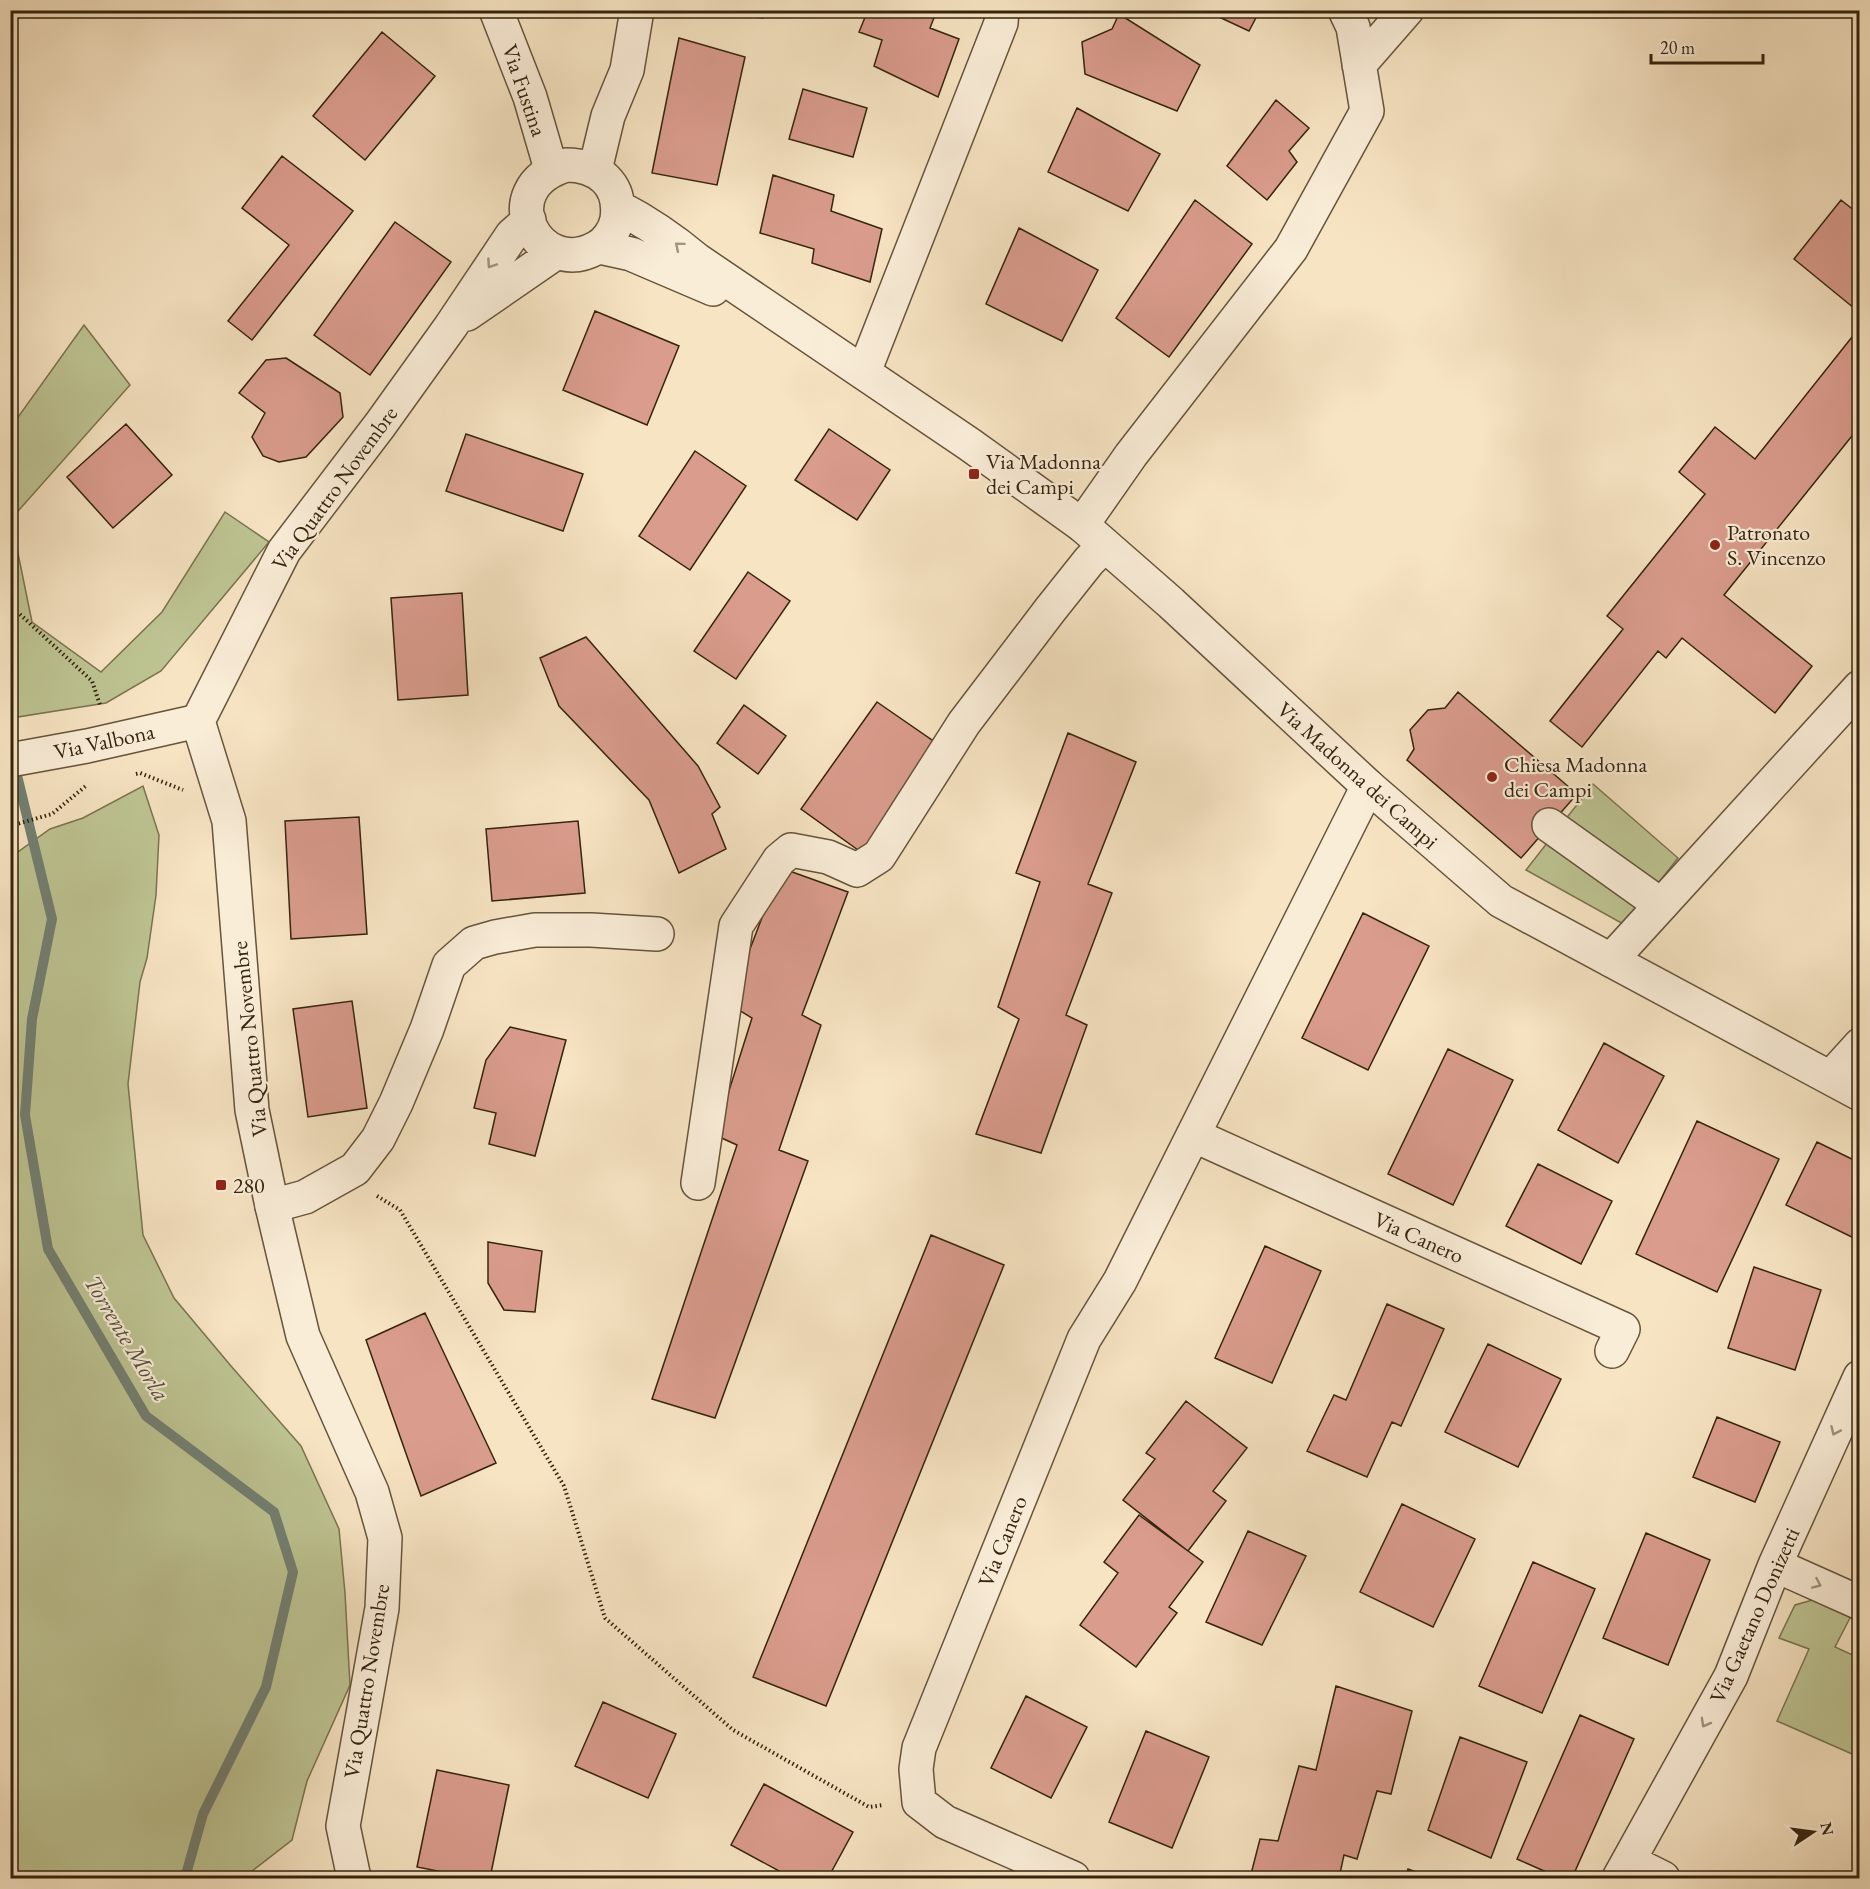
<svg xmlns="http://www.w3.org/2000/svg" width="1870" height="1889" font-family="'EB Garamond',serif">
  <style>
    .green { fill: #bec493; stroke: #7a7450; stroke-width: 1.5 }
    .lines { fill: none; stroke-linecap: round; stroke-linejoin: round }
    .stream { stroke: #738073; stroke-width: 10 }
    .building { fill: #da9c8d; stroke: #35240e; stroke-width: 1.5 }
    .pedestrian-casing { stroke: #66543b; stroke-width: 36 }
    .minor-casing { stroke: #66543b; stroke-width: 36 }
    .tertiary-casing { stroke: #66543b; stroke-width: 36 }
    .path { stroke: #35240e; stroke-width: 4; stroke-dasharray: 1.5 3; stroke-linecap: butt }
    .pedestrian { stroke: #faedd8; stroke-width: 33 }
    .minor { stroke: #faedd8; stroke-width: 33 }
    .tertiary { stroke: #faedd8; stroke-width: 33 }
    .oneway { stroke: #a1937d }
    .poi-dot { fill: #8f2418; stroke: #faedd8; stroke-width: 2 }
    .labels { text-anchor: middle; stroke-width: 4.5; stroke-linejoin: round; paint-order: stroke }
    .street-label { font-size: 22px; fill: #35240e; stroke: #faedd8 }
    .poi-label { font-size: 22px; fill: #35240e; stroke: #faedd8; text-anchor: start }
    .water-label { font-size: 24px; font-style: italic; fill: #545240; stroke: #faedd8 }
  </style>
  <rect width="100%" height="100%" fill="#f7e4c3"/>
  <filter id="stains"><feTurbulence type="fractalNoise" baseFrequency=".00333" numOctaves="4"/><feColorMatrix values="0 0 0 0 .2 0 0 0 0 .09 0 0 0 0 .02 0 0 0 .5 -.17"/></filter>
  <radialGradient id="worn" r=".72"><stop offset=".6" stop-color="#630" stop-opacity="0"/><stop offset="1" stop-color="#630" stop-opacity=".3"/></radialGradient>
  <!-- green -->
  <path class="green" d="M84,325L130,385L11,519L32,622L101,672L162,612L225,512L269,542L161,671L106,703L11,718V427Z
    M1593,784L1678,858L1625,925L1526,870Z
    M143,786L159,835L156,895L147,958L140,982L128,1084L143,1235L174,1298L231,1366L301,1446L339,1529L345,1593L350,1685L307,1781L292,1840L243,1878H11V857L50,829L83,818Z
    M1816,1599L1852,1614L1835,1647L1859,1658V1757L1777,1721L1809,1649L1779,1638L1795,1605Z"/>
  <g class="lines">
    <!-- stream -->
    <path class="stream" d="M14,763L52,919L32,1019L25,1115L48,1249L146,1416L274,1512L293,1572L266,1687L203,1814L185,1878"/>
  </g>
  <!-- building -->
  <path class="building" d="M689,10H763V18Z
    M868,10H937L930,28L959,39L938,97L874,66L882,40L859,32Z
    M1204,10H1260L1249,31Z
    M1119,14L1200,65L1177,111L1085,74L1082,42L1112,29Z
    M382,32L435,76L365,160L313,116Z
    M679,38L745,57L717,185L652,173Z
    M803,89L867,108L853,157L789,139Z
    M1276,100L1309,128L1289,151L1297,162L1267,200L1227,166Z
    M1077,108L1160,154L1128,211L1048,172Z
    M282,156L353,211L252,340L228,321L289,245L242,208Z
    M773,175L834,195L831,211L882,229L870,282L812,263L814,249L760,233Z
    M1195,200L1252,244L1169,357L1116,318Z
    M1841,200L1860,215V313L1794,259Z
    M395,222L451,262L370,375L314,335Z
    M1019,228L1098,270L1062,341L986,304Z
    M595,311L679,346L647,425L563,390Z
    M1860,327V426L1724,595L1812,666L1775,713L1682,638L1666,658L1658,651L1582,747L1550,721L1623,629L1607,616L1705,494L1679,472L1715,427L1755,459Z
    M286,358L340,393L343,417L306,457L279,462L263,456L252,437L265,413L239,393L266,360Z
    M126,424L172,475L113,528L67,477Z
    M829,429L890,470L857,520L795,480Z
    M466,434L583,474L563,531L446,491Z
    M695,451L746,486L690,570L639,536Z
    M748,572L790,601L736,679L694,651Z
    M462,593L468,695L398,700L391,598Z
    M586,637L698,766L720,807L712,814L726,849L679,873L649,800L559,706L540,658Z
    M1458,692L1577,794L1521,858L1407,760L1414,749L1410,730L1428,710L1445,708Z
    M877,702L942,747L865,855L801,809Z
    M744,705L786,736L758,774L717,743Z
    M1068,733L1136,762L1088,884L1112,893L1066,1015L1087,1025L1041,1153L976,1134L1019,1019L998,1007L1040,882L1016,873Z
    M359,817L367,934L291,939L285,821Z
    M578,821L585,893L492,901L486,829Z
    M781,868L848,892L802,1015L821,1025L779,1150L808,1161L715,1418L652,1399L737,1145L715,1135L752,1018L729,1004Z
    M1363,913L1429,946L1368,1070L1302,1038Z
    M352,1001L367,1108L308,1117L293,1009Z
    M510,1027L566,1040L535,1156L489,1144L496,1113L474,1108L486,1060Z
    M1604,1043L1664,1076L1618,1163L1558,1130Z
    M1448,1049L1513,1080L1453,1205L1388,1174Z
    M1697,1121L1779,1159L1717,1292L1636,1254Z
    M1817,1142L1860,1163V1241L1786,1205Z
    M1538,1164L1612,1201L1581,1264L1506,1226Z
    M931,1235L1004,1265L826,1706L753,1677Z
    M488,1242L542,1251L535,1312L504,1310L488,1283Z
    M1265,1246L1321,1271L1272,1383L1215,1358Z
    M1754,1267L1821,1290L1795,1370L1728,1348Z
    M1387,1304L1444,1329L1401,1426L1392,1422L1367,1477L1307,1451L1334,1395L1346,1400Z
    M425,1313L496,1463L421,1496L366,1340Z
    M1488,1344L1561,1379L1518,1467L1445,1432Z
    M1186,1401L1247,1448L1213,1491L1226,1501L1188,1551L1123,1500L1155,1459L1146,1453Z
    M1717,1417L1780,1442L1755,1502L1693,1477Z
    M1402,1504L1475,1539L1433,1627L1360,1592Z
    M1139,1515L1203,1562L1169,1607L1177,1613L1136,1667L1080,1625L1118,1573L1104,1562Z
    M1248,1531L1306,1556L1262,1645L1206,1622Z
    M1646,1533L1710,1560L1668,1665L1603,1638Z
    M1533,1562L1595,1589L1542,1713L1479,1686Z
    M1336,1686L1412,1711L1391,1794L1377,1791L1357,1859L1344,1855L1339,1878H1250L1260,1839L1278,1841L1299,1766L1316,1770Z
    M1026,1696L1087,1727L1051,1798L991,1768Z
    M603,1702L676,1734L648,1798L575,1766Z
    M1580,1715L1634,1739L1572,1878H1560L1517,1859Z
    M1146,1731L1209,1757L1172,1848L1109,1822Z
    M1460,1737L1527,1762L1491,1858L1428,1830Z
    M437,1770L509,1785L490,1878H473L417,1867Z
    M764,1784L853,1832L828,1878H792L731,1845Z
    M1408,1869L1432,1878H1405Z"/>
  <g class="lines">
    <!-- pedestrian casing -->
    <g class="pedestrian-casing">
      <path id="pedestrian" d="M1549,825L1661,905"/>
    </g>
    <!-- minor casing -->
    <g class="minor-casing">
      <path id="minor" d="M496,10L530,97L551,169
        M1359,65L1407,10
        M595,170L608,116L627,70L637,10
        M864,372L1001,23L1002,10
        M1082,525L1131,455L1291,249L1367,111L1353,27L1345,10
        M1611,960L1860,687
        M1831,1077L1860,1045
        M1193,1135L1623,1329L1612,1351
        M698,1183L736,926L779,860L791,850L828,857L857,870L879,856L964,723L1050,610L1089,561L1104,546
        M272,1206L305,1197L355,1169L378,1139L396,1103L427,1029L449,965L474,943L495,937L535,930H591L657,934
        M1775,1565L1860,1603
        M1629,1861L1663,1878
        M1073,1878L945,1822L919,1802L916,1769L919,1748L1084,1339L1120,1281L1368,786
        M1619,1878L1731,1676L1775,1565L1860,1377"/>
    </g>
    <!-- tertiary casing -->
    <g class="tertiary-casing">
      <path id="tertiary" d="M566,165C598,165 622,184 617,219C615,231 606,243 596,248C539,280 489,189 566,165Z
        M618,207C647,222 672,239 697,260L969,444L1082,525L1171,603L1368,786L1501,901L1860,1094
        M599,247L631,254L713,289
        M467,314L557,252
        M10,760L87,746L198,721
        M354,1878L343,1826L382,1608L385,1538L372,1492L303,1336L272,1206L252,1110L229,821L198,721L284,551L380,425L451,326L512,235L529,220"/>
    </g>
    <!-- path -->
    <path class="path" d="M10,605L92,681L100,705
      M136,774L140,773L183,790
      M10,826L52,814L87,785
      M377,1196L400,1210L564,1486L605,1618L733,1730L869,1807L884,1805"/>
    <!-- pedestrian -->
    <use href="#pedestrian" class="pedestrian"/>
    <!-- minor -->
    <use href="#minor" class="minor"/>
    <!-- tertiary -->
    <use href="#tertiary" class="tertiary"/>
  </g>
  <!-- one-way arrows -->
  <defs><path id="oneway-chevron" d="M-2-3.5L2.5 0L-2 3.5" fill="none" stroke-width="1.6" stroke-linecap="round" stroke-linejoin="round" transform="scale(1.5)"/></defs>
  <g class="oneway">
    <use href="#oneway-chevron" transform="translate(679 246) rotate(-140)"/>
    <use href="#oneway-chevron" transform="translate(491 264) rotate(124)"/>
    <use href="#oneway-chevron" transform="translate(1835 1431) rotate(114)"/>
    <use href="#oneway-chevron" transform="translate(1817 1584) rotate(24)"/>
    <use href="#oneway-chevron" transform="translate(1705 1723) rotate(119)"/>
  </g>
  <!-- markers -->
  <g class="poi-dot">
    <rect x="968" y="468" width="12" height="12" rx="3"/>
    <circle cx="1715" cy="545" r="6"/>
    <circle cx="1492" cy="777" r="6"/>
    <rect x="215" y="1179" width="12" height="12" rx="3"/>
  </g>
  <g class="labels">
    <!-- street labels -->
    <g class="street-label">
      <text transform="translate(525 90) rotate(71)" y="8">Via Fustina</text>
      <text transform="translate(334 488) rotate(-54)" y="8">Via Quattro Novembre</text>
      <text transform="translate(104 741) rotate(-12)" y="8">Via Valbona</text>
      <text transform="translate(1358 775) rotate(42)" y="8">Via Madonna dei Campi</text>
      <text transform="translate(249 1039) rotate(-96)" y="8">Via Quattro Novembre</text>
      <text transform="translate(1419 1237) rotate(24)" y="8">Via Canero</text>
      <text transform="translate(1002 1541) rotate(-68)" y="8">Via Canero</text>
      <text transform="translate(1754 1615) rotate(-66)" y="8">Via Gaetano Donizetti</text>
      <text transform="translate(366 1681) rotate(-81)" y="8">Via Quattro Novembre</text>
    </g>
    <!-- poi labels -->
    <g class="poi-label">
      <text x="986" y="469">Via Madonna<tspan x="986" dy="25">dei Campi</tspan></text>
      <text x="1727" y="540">Patronato<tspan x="1727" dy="25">S. Vincenzo</tspan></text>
      <text x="1504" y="772">Chiesa Madonna<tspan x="1504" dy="25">dei Campi</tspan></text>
      <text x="233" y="1193">280</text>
    </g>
    <!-- water labels -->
    <g class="water-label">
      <text transform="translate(127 1338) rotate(59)" y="8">Torrente Morla</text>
    </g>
  </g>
  <!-- margin -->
  <rect width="1870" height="1889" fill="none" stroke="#f7e4c3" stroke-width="36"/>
  <rect x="12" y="12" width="1846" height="1865" fill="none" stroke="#35240e" stroke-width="3"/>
  <rect x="18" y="18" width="1834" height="1853" fill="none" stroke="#35240e" stroke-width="1.5"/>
  <!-- north arrow -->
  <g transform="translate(1813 1832) rotate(77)" stroke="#faedd8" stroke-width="4.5" paint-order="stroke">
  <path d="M0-4.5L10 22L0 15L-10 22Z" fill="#35240e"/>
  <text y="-9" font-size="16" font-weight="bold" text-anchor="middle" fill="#35240e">N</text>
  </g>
  <!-- scale -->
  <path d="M1651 54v9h112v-9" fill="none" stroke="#35240e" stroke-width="3"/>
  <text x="1660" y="54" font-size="18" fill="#35240e" stroke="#faedd8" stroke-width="4.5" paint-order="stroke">20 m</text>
  <rect width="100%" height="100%" filter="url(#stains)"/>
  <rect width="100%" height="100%" fill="url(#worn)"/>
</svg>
